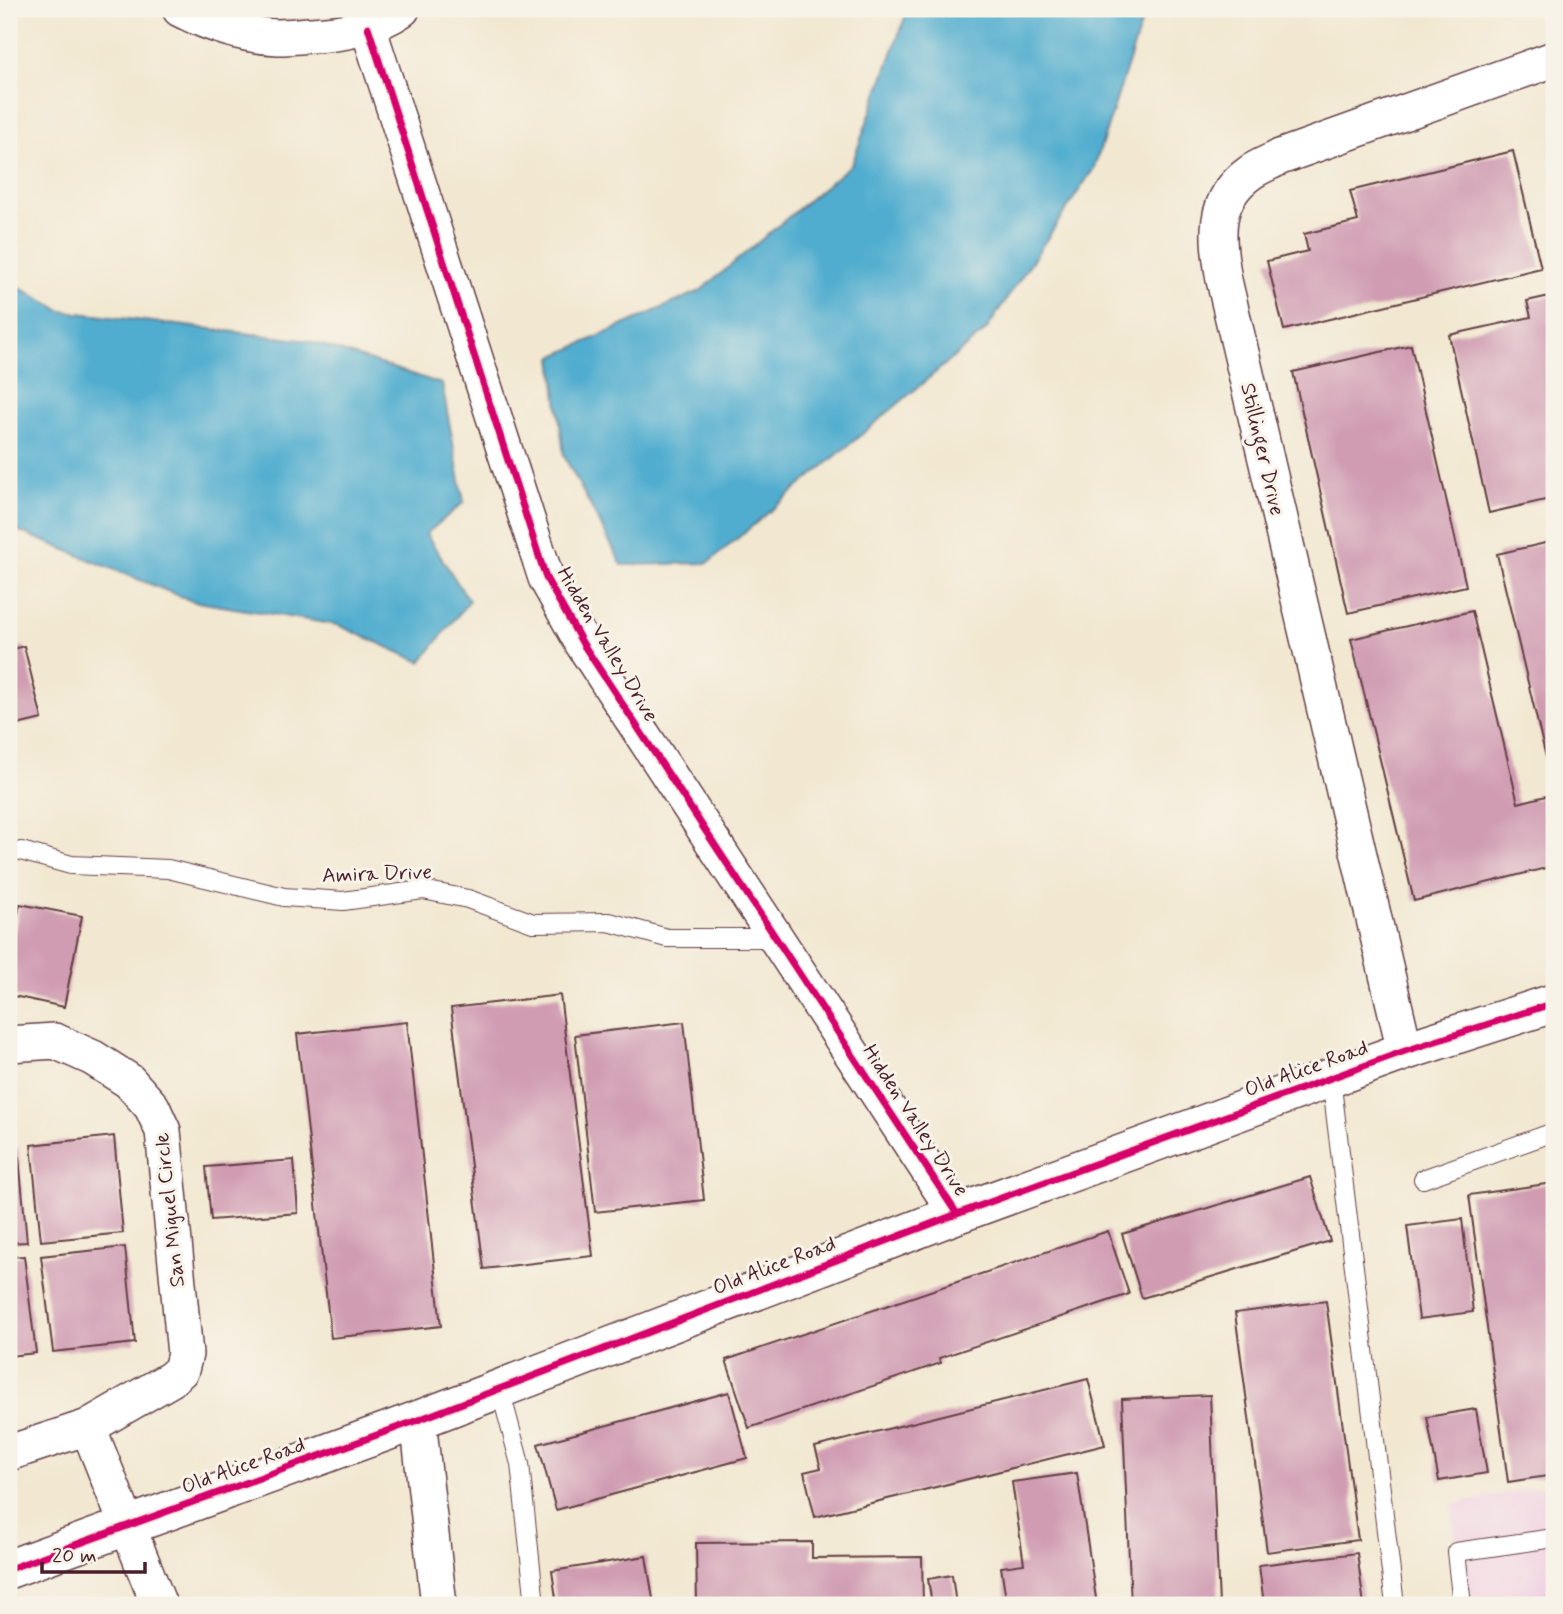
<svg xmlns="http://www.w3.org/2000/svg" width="1563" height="1614" font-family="Mynerve,sans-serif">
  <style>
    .built { fill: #f1d0e3 }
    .water { fill: #51adcf; stroke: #4e667d; stroke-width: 2 }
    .building { fill: #d09cb2 }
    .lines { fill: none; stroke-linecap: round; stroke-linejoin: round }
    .lane-casing { stroke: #633d44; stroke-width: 20 }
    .street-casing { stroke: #633d44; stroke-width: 38 }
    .secondary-casing { stroke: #633d44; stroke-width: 41 }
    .lane { stroke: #fff; stroke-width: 18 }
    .street { stroke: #fff; stroke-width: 35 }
    .secondary { stroke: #fff; stroke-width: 38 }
    .cycleway-casing { stroke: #f7f3e8; stroke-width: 11 }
    .cycleway { stroke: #d6006c; stroke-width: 7 }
    .labels { text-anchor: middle; stroke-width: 6; stroke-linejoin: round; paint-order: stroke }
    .street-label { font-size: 21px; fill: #4a1f2b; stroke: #f7f3e8 }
  </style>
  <rect width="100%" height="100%" fill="#f7f3e8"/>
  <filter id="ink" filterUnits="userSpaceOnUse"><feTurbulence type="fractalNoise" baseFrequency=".0143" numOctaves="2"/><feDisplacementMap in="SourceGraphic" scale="14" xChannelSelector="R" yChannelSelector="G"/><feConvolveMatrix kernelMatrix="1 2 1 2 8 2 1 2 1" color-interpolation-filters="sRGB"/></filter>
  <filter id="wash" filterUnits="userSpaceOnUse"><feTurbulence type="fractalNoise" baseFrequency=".00686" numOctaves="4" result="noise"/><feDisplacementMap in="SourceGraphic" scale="28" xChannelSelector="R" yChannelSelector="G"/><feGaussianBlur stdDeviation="1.57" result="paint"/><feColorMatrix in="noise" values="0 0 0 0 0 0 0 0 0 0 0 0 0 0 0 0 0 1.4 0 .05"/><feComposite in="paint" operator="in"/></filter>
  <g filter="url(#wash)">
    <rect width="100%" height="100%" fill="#f2e8d1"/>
    <!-- built -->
    <path class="built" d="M1554,1484V1605H1461L1452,1504Z"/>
    <!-- water -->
    <path class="water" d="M908,9H1146L1094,168L986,330L708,563L622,565L564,456L552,357L700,291L852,164Z
      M9,282L62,311L309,341L442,384L464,502L426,534L469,601L421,662L338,625L192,601L9,527Z"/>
    <g id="blocks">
      <!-- building -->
      <path class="building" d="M1513,151L1541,268L1284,330L1267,261L1308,251L1304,234L1358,221L1350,191Z
        M1554,295V498L1489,513L1449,335L1531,317L1527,301Z
        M1411,345L1466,586L1348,613L1293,372Z
        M1554,541V777L1551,778L1497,554Z
        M1472,611L1518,803L1554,794V866L1414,901L1351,639Z
        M24,646L42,719L9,727V650Z
        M20,904L82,916L64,1007L9,995V960Z
        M560,995L593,1256L484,1269L451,1008Z
        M407,1022L441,1326L331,1338L297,1034Z
        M684,1022L704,1200L595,1212L575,1035Z
        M114,1136L123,1233L41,1241L31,1145Z
        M18,1147L27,1242L9,1243V1148Z
        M294,1160L298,1213L211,1220L206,1167Z
        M1310,1177L1330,1241L1142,1298L1122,1234Z
        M1554,1183V1475L1508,1482L1469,1195Z
        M1462,1219L1473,1312L1419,1319L1407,1226Z
        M1108,1231L1129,1294L939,1358L941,1363L749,1428L726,1360Z
        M125,1247L135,1343L53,1352L41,1256Z
        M24,1256L36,1353L9,1356V1257Z
        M1326,1301L1358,1540L1267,1552L1235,1313Z
        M1088,1379L1105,1445L815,1517L804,1472L821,1468L815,1447Z
        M729,1392L747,1458L556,1510L538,1444Z
        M1210,1395L1219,1605H1131L1122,1399Z
        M1476,1409L1487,1473L1439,1481L1427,1417Z
        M1077,1473L1097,1605H1007L1001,1567L1024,1564L1012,1482Z
        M812,1542V1558L922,1557L923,1605H697L696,1543Z
        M1357,1553L1364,1605H1264L1259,1565Z
        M646,1556L654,1605H557L552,1571Z
        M952,1575L956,1605H932L928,1579Z"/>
    </g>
  </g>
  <g filter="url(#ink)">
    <use href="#blocks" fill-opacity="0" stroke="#633d44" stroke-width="2"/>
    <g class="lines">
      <!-- lane casing -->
      <g class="lane-casing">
        <path id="lane" d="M21,851L71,865L168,869L284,897L343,901L423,890L468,899L533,923L609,922L667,938H775
          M1331,1078L1395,1605
          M1423,1179L1554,1132
          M500,1389L520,1464L535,1605
          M1462,1605L1456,1552L1554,1538"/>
      </g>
      <!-- street casing -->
      <g class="street-casing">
        <path id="street" d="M180,9C209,24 245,36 278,37C288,37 299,36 310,35C343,34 374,28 402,9
          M368,27L546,578L583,644L957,1214
          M9,1044L55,1041L93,1058L129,1081L152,1107L163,1131L185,1354L181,1370L171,1379L88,1427L9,1453
          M1405,1051L1224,280C1217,237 1211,200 1251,172C1260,166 1271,162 1280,157L1554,59
          M418,1420L439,1605
          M88,1427L159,1605"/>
      </g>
      <!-- secondary casing -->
      <g class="secondary-casing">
        <path id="secondary" d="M9,1569L418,1420L957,1214L1405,1051L1554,1003"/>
      </g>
      <!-- lane -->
      <use href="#lane" class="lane"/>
      <!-- street -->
      <use href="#street" class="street"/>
      <!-- secondary -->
      <use href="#secondary" class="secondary"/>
      <!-- cycleway casing -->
      <g class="cycleway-casing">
        <path id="cycleway" d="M368,27L546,578L583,644L957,1214
          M9,1569L418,1420L957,1214L1405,1051L1554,1003"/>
      </g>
      <!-- cycleway -->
      <use href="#cycleway" class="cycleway"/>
    </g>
  </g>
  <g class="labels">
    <!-- street labels -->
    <g class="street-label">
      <text transform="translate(1263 449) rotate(77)" y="7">Stillinger Drive</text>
      <text transform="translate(608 644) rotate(59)" y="7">Hidden Valley Drive</text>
      <text transform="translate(377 873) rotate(-2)" y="7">Amira Drive</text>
      <text transform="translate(1306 1068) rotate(-20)" y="7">Old Alice Road</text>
      <text transform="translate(916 1120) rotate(57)" y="7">Hidden Valley Drive</text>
      <text transform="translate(169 1210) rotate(-96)" y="7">San Miguel Circle</text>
      <text transform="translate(774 1265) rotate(-21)" y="7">Old Alice Road</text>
      <text transform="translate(243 1465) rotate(-20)" y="7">Old Alice Road</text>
    </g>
  </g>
  <!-- margin -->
  <rect width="1563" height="1614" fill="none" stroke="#f7f3e8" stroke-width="35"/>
  <!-- scale -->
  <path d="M42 1562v10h103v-10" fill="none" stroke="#4a1f2b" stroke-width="3.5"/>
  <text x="52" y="1562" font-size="21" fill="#4a1f2b" stroke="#f7f3e8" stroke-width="5" paint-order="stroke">20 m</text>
</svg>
